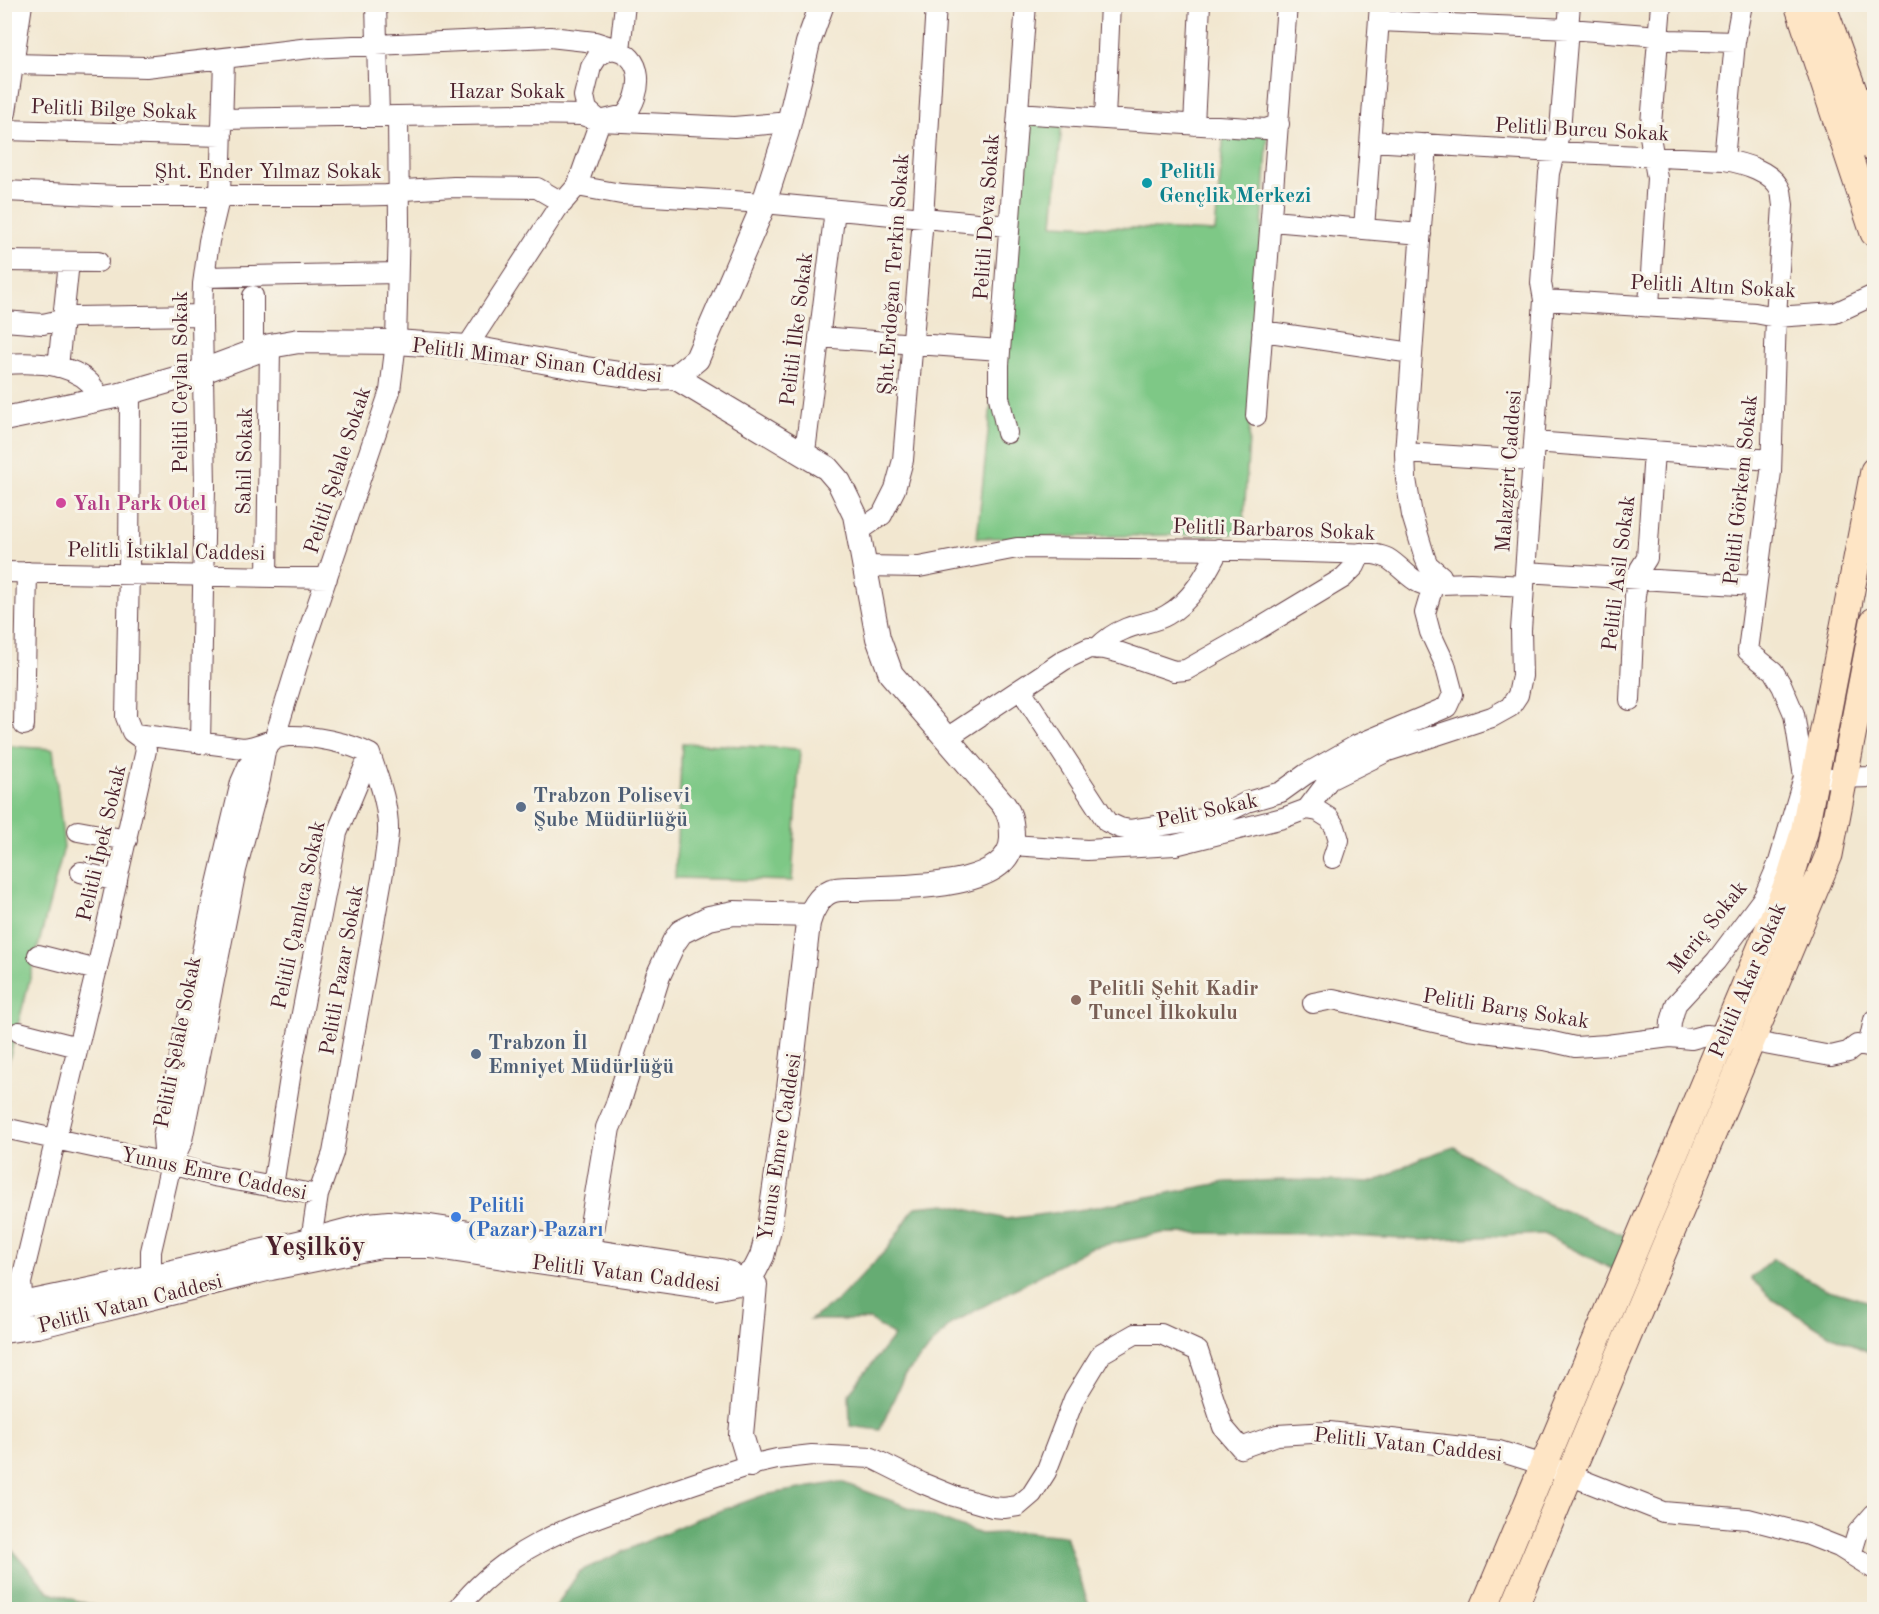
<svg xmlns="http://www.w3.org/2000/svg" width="1879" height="1614" font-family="'Old Standard TT',serif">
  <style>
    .green { fill: #7ec886; stroke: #647458; stroke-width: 1.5 }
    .forest { fill: #66ac73; stroke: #58664f; stroke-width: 1.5 }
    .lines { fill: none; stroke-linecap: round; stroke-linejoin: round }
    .minor-casing { stroke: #633d44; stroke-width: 22 }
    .tertiary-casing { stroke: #633d44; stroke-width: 26 }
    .secondary-casing { stroke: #633d44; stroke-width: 29 }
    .minor { stroke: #fff; stroke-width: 20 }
    .tertiary { stroke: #fff; stroke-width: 24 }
    .secondary { stroke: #fee5c5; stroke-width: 27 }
    .culture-dot { fill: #0f9aa8; stroke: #f7f3e8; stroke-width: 2 }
    .hotel-dot { fill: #d1479c; stroke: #f7f3e8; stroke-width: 2 }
    .service-dot { fill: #5c6f8a; stroke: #f7f3e8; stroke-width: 2 }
    .education-dot { fill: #8d6e63; stroke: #f7f3e8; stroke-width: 2 }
    .shop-dot { fill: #3f7fe0; stroke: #f7f3e8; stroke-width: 2 }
    .labels { text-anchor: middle; stroke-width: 6; stroke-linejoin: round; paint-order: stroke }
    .street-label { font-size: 21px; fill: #4a1f2b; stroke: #f7f3e8 }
    .culture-label { font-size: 21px; font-weight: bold; fill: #0d838f; stroke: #f7f3e8; text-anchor: start }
    .hotel-label { font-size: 21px; font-weight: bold; fill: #b23c85; stroke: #f7f3e8; text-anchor: start }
    .service-label { font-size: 21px; font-weight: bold; fill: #4e5e75; stroke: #f7f3e8; text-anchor: start }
    .education-label { font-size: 21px; font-weight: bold; fill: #785e54; stroke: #f7f3e8; text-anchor: start }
    .shop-label { font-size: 21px; font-weight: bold; fill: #366cbe; stroke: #f7f3e8; text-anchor: start }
    .district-label { font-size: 27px; font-weight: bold; fill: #4a1f2b; stroke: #f7f3e8 }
  </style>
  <rect width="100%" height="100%" fill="#f7f3e8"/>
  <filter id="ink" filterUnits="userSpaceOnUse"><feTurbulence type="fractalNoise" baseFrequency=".0167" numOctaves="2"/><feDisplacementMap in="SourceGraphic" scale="12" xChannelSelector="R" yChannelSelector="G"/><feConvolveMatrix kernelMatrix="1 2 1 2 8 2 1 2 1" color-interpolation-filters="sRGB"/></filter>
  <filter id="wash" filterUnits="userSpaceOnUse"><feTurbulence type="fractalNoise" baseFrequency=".008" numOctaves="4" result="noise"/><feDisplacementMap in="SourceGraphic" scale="24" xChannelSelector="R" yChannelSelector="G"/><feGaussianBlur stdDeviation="1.35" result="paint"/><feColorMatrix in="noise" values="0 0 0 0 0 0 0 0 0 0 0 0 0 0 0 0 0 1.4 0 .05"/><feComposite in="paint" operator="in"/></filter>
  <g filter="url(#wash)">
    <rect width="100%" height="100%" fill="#f2e7d0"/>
    <!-- green -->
    <path class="green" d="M1021,118L1062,122L1053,224L1215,232L1224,133L1268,132L1243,534L977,538Z
      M682,743L800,749L792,881L675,878Z
      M5,746L53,749L64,847L5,1075V1045L11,1042L4,1019Z"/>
    <!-- forest -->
    <path class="forest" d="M1454,1147L1547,1204L1631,1237L1616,1271L1543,1234L1420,1240L1314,1234L1163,1233L1090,1248L951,1324L904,1376L880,1430L850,1426L849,1393L894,1336L870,1320H810L839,1299L888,1248L915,1207L946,1204L1006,1219L1085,1209L1226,1182L1283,1180L1376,1182L1420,1158Z
      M1773,1259L1825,1289L1874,1303V1354L1832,1336L1772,1299L1751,1278Z
      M841,1482L980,1534L1023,1532L1066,1536L1090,1609H554L580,1571L694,1520L764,1495Z
      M5,1541L48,1591L103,1609H5Z"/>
  </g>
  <g filter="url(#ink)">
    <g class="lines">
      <!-- minor casing -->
      <g class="minor-casing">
        <path id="minor" d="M376,4L379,116
          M1110,4L1105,119L1266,129L1279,124
          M1379,21L1569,29L1647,35L1669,40L1735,42
          M611,49C646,53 643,95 625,115L600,121L587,110L584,96L591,67L598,56Z
          M12,64L146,67L310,48L550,37L595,42L620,50L625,4
          M1018,113L1105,119
          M223,119L524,114L582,115L600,121L734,127L790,122
          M1194,125L1200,4
          M4,130L222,136
          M1371,141L1555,152L1724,160C1743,163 1773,171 1781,191C1782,195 1782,201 1783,205L1776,317L1771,472L1748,651L1773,671L1782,686L1794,714L1804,777L1779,862L1764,897L1716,961L1676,1004L1671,1022L1670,1037
          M1724,160L1735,42L1742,4
          M577,186L621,194L764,203L1009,226
          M4,191L118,196H337L387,195L404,190L454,187L537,188L563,203
          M1272,221L1421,234
          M1364,229L1380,4
          M4,261L98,262
          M204,277L397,273
          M253,296V351
          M1544,300L1755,313L1776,317L1835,313L1874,295
          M1649,306L1657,178L1650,136L1661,4
          M4,321L43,324L74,317L202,315
          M1262,331L1412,353
          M819,337L1000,350
          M467,347L557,209L577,186L600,121
          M4,364C32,362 69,362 90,383C94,387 97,394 100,399
          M58,367L69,262
          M1256,416L1287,4
          M1007,433L999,397V365L1026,4
          M1534,442L1771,460
          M802,453L806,444L835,210
          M1405,453L1533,461
          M859,531L882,515L895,489L903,460L923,218L936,4
          M865,566L919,567L1017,548L1237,550L1373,554C1378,555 1383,556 1387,558C1406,569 1416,592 1441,584V576L1428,565L1425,558L1412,515L1406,479L1405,453L1427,144
          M4,572L327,578
          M1525,572L1755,586
          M267,577L270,346
          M1441,584L1470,583L1524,586
          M1096,649C1104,641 1112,634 1123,630C1137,623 1154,623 1167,615C1192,601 1206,574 1219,549
          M1021,690L1107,822L1120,828L1130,830L1217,817L1247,802L1281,792L1306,774L1357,745L1447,707L1453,694L1445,664L1430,632L1425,613L1433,586
          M1630,700L1635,595L1640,569L1647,558L1654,451
          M24,725L27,572
          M135,734L243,748C259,747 273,737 288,736C312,735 349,743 370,754L337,833L292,1065L273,1186
          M947,738L1064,660L1089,648L1105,649L1121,653L1174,671L1186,670L1255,631L1343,578L1355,566L1361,553
          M200,743L205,487L202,321L203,284L209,241L220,195L224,59
          M1831,778L1874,777
          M1307,809L1329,780L1388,751L1492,717L1510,707L1518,695L1522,676L1521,630L1544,300L1541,283L1549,173L1560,130L1570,4
          M78,831L127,840
          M1012,845L1087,850L1175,845L1283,818L1307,809L1318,811L1329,818L1335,827L1339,840L1333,858
          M81,872L117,881
          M38,955L97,970
          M1313,1003L1333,999L1469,1030L1544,1040L1575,1047L1607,1045L1670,1037L1691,1039L1706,1035L1727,1037L1831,1056L1848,1052L1857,1045L1868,1047
          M1874,1020L1868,1047L1874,1048
          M19,1032L78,1047
          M4,1128L171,1164L213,1176L318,1195L311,1240
          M171,1164L164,1149L163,1137L211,909L241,782L248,766L274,740L299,659L390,391L396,342L399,224L398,116
          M318,1195L333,1153L384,867C385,856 387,845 388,833C389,806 379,780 370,754
          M151,1277V1251L171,1164L182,1140L236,870L260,780L265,752
          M23,1303L21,1283L99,960L146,750L143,740L132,732L126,717L129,571L130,392
          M1851,1555L1858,1532L1874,1514
          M457,1610C503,1550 571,1525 641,1502C677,1489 713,1477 750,1465L777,1459L812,1455L872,1458L922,1483L954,1496L992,1507L1004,1508L1018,1506L1032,1494L1046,1472L1074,1399L1102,1353L1135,1334H1161L1198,1351L1223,1427L1241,1448L1277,1435L1329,1432L1499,1451L1544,1465L1663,1512L1748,1519L1806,1534L1839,1547L1874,1569"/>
      </g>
      <!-- tertiary casing -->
      <g class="tertiary-casing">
        <path id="tertiary" d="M4,112L20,4
          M675,377L827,468L839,482L855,515L878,638L891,674L1003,804C1011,815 1012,824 1012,838C1011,892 896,886 859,889C851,889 839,888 831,891C819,896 811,911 808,923L789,1089L769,1229L762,1256L755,1270L738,1283
          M4,419L120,395L203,371L270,346L299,341L396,342L467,347L586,369L647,378L675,377L697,359L762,209L787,131L808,43L822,4
          M585,1267L608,1128L617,1107L658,976L674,942L681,932L709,918L734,913L810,915
          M4,1308L151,1277L311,1240L368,1225L389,1223L430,1227L720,1271L731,1274L738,1283
          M4,1331L37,1326L271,1268L381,1246H430L714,1288L738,1283L755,1285L741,1435L750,1465"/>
      </g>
      <!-- secondary casing -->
      <g class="secondary-casing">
        <path id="secondary" d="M1798,4L1874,233
          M1822,4L1874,149
          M1483,1610L1791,876L1804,833L1874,471
          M1513,1610L1829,855L1874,621"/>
      </g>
      <!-- minor -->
      <use href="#minor" class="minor"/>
      <!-- tertiary -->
      <use href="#tertiary" class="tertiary"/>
      <!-- secondary -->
      <use href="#secondary" class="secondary"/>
    </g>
  </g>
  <!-- markers -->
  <circle class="culture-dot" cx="1147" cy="183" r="6"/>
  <circle class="hotel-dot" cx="61" cy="503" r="6"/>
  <g class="service-dot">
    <circle cx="521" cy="807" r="6"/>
    <circle cx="476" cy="1054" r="6"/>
  </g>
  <circle class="education-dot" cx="1076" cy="1000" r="6"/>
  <circle class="shop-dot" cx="456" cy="1217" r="6"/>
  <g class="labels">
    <!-- street labels -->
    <g class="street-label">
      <text x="507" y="98">Hazar Sokak</text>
      <text transform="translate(114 109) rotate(2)" y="7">Pelitli Bilge Sokak</text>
      <text transform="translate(1582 129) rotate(3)" y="7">Pelitli Burcu Sokak</text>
      <text x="268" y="178">Şht. Ender Yılmaz Sokak</text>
      <text transform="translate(986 217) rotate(-86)" y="7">Pelitli Deva Sokak</text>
      <text transform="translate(893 274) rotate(-86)" y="7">Şht.Erdoğan Terkin Sokak</text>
      <text transform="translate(1713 286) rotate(3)" y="7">Pelitli Altın Sokak</text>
      <text transform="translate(796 329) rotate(-83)" y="7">Pelitli İlke Sokak</text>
      <text transform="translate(537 360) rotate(7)" y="7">Pelitli Mimar Sinan Caddesi</text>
      <text transform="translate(180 382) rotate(-90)" y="7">Pelitli Ceylan Sokak</text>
      <text transform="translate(244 461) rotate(-89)" y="7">Sahil Sokak</text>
      <text transform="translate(337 470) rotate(-72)" y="7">Pelitli Şelale Sokak</text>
      <text transform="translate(1508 471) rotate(-86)" y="7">Malazgirt Caddesi</text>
      <text transform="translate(1740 490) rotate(-84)" y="7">Pelitli Görkem Sokak</text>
      <text transform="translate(1274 529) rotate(2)" y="7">Pelitli Barbaros Sokak</text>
      <text transform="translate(166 551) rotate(1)" y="7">Pelitli İstiklal Caddesi</text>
      <text transform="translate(1618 573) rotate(-83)" y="7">Pelitli Asil Sokak</text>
      <text transform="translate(1207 810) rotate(-12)" y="7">Pelit Sokak</text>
      <text transform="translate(101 843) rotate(-77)" y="7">Pelitli İpek Sokak</text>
      <text transform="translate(298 915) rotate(-78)" y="7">Pelitli Çamlıca Sokak</text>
      <text transform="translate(1707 927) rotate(-51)" y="7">Meriç Sokak</text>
      <text transform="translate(341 970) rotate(-80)" y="7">Pelitli Pazar Sokak</text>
      <text transform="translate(1747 980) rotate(-67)" y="7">Pelitli Akar Sokak</text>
      <text transform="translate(1506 1008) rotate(9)" y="7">Pelitli Barış Sokak</text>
      <text transform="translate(177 1042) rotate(-79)" y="7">Pelitli Şelale Sokak</text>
      <text transform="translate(779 1147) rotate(-81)" y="7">Yunus Emre Caddesi</text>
      <text transform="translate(214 1173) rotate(12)" y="7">Yunus Emre Caddesi</text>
      <text transform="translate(626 1273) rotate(7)" y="7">Pelitli Vatan Caddesi</text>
      <text transform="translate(130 1303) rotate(-14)" y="7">Pelitli Vatan Caddesi</text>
      <text transform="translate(1408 1444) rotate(6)" y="7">Pelitli Vatan Caddesi</text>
    </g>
    <!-- culture labels -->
    <g class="culture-label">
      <text x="1159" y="178">Pelitli<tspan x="1159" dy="24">Gençlik Merkezi</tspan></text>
    </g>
    <!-- hotel labels -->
    <g class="hotel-label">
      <text x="73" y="510">Yalı Park Otel</text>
    </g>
    <!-- service labels -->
    <g class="service-label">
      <text x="533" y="802">Trabzon Polisevi<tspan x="533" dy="24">Şube Müdürlüğü</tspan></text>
      <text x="488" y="1049">Trabzon İl<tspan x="488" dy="24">Emniyet Müdürlüğü</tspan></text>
    </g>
    <!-- education labels -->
    <g class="education-label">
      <text x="1088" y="995">Pelitli Şehit Kadir<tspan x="1088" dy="24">Tuncel İlkokulu</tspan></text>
    </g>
    <!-- shop labels -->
    <g class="shop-label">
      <text x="468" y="1212">Pelitli<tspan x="468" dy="24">(Pazar) Pazarı</tspan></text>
    </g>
    <!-- district labels -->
    <g class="district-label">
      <text x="315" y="1255">Yeşilköy</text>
    </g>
  </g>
  <!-- margin -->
  <rect width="1879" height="1614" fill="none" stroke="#f7f3e8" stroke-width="24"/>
</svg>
